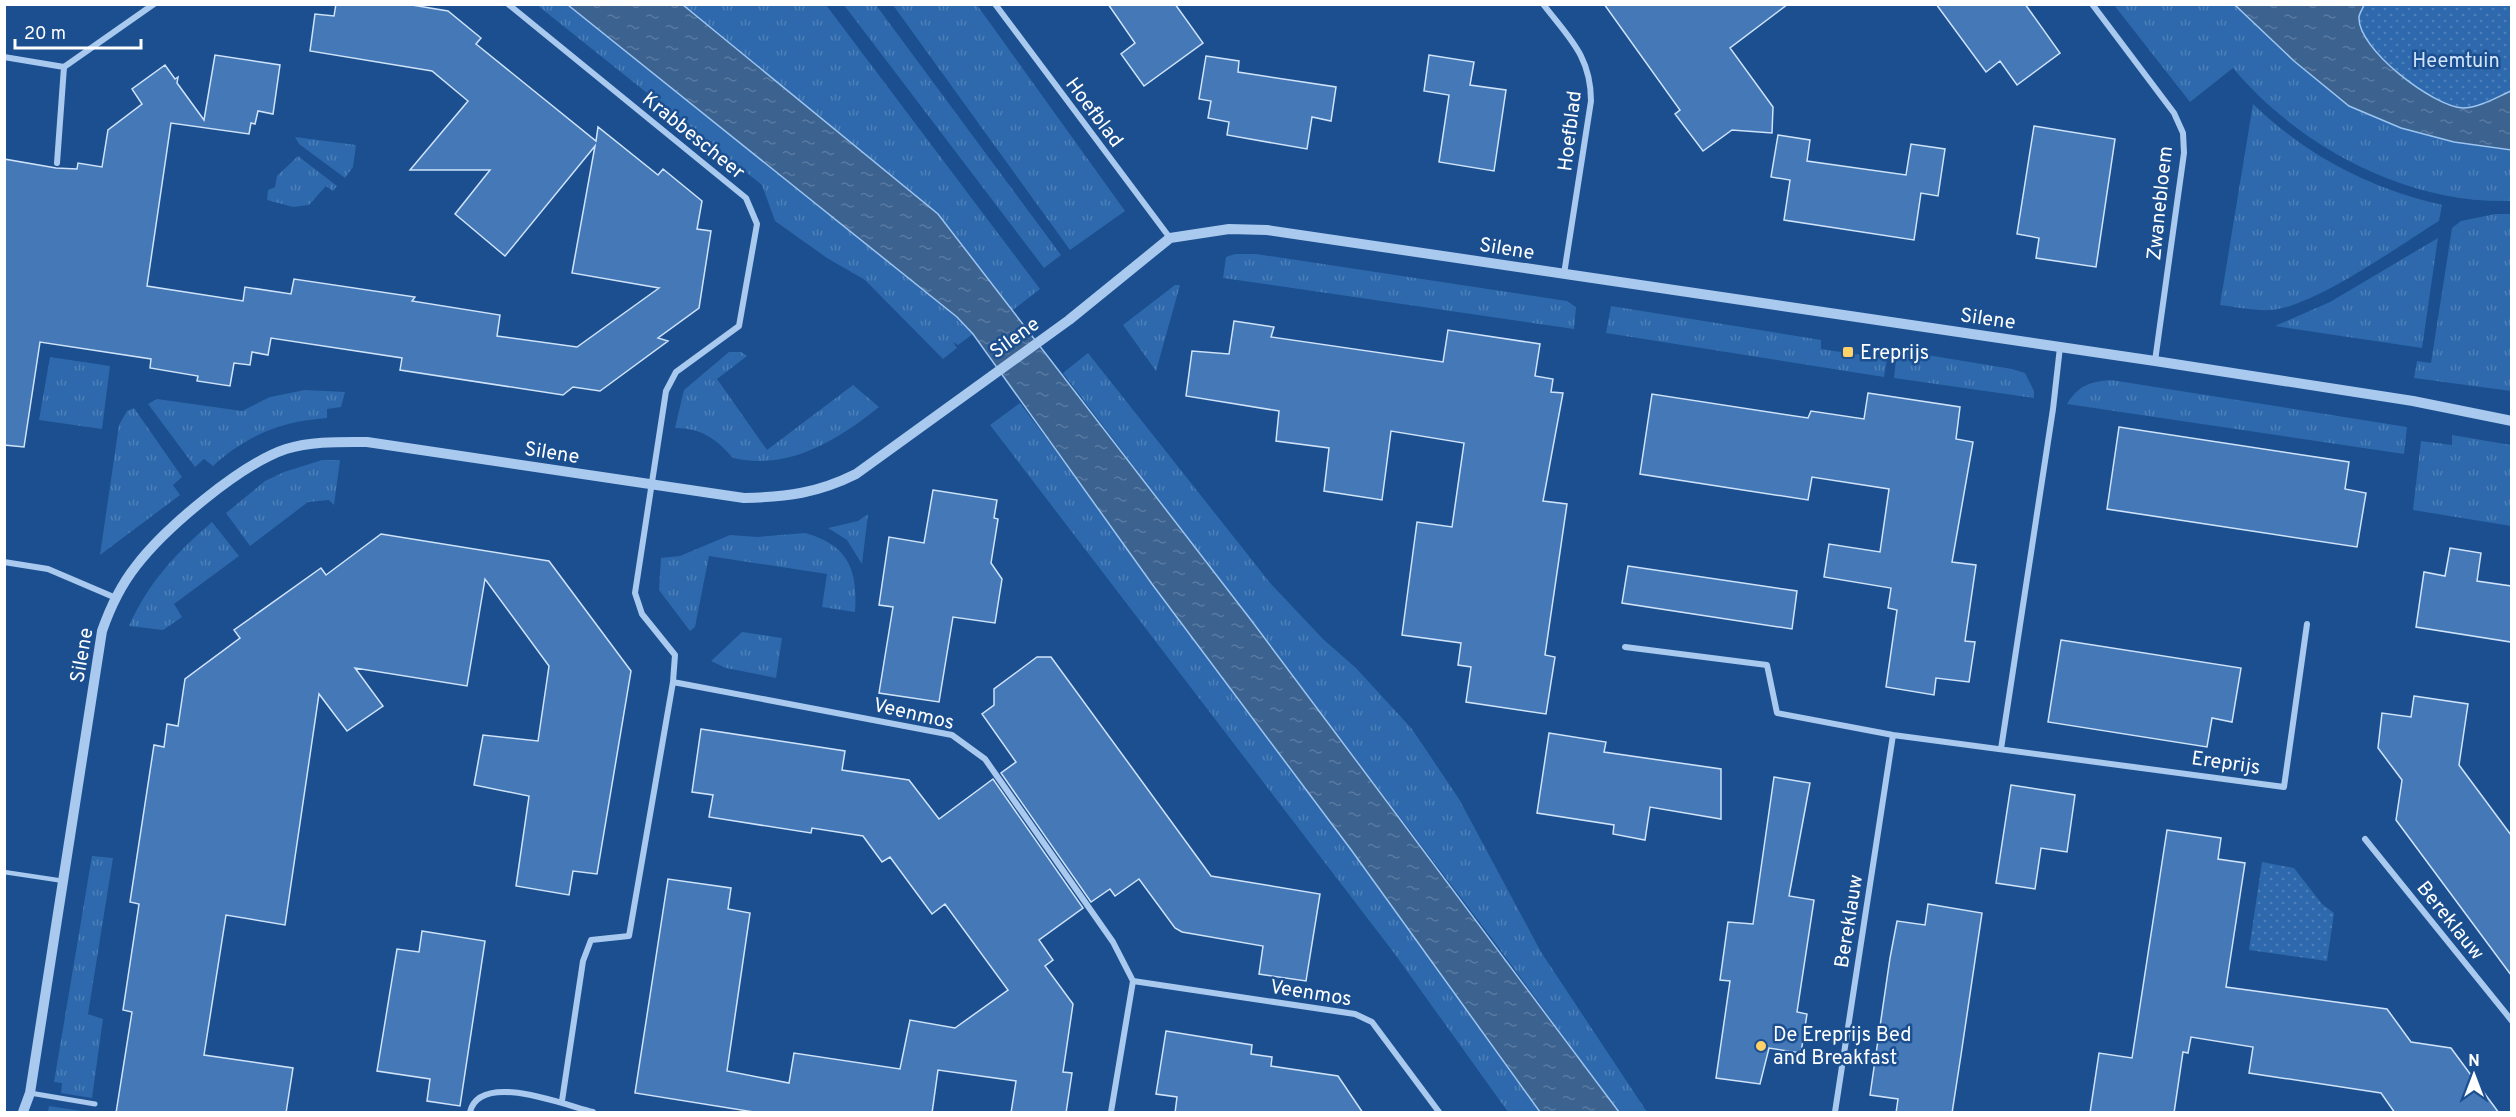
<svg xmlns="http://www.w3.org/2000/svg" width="2516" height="1117" font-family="Overpass,sans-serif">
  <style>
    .grass { fill: url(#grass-tufts) }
    .park { fill: url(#park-dots) }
    .water { fill: url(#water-ripples); stroke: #9cc4f0; stroke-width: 1.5 }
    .building { fill: #4478b7; stroke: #cfe3fa; stroke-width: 1.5 }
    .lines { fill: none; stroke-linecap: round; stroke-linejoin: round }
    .service { stroke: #a9c9ee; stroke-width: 4.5 }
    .pedestrian { stroke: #a9c9ee; stroke-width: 5 }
    .minor { stroke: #a9c9ee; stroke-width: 6 }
    .tertiary { stroke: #a9c9ee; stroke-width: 10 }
    .poi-dot { fill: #ffd166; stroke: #1b4f8f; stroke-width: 2 }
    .labels { text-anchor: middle; stroke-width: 5; stroke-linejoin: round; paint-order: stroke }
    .park-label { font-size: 20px; fill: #cfe3fa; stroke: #1b4f8f }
    .street-label { font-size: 20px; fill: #fff; stroke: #1b4f8f }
    .poi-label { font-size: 20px; fill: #fff; stroke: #1b4f8f; text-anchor: start }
  </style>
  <defs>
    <pattern id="grass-tufts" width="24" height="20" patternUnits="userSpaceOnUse" patternTransform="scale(1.5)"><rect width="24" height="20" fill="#2e69ad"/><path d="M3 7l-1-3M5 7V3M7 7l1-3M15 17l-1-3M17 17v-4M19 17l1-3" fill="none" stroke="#4d80b9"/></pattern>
    <pattern id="park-dots" width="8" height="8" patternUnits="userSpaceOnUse" patternTransform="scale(1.5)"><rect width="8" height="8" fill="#2e69ad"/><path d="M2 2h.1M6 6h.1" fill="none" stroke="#4d80b9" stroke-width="1.8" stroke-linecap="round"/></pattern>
    <pattern id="water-ripples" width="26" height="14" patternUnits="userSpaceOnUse" patternTransform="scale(1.5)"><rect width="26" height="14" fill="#3c6290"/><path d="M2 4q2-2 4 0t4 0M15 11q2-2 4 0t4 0" fill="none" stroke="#597aa1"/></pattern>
  </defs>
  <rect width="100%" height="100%" fill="#1b4f8f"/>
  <!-- grass -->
  <path class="grass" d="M537,5H568L957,317L973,334L958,345L953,342L957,348L943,359L865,280L827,258L775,221L762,185Z
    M683,5H826L1040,289L1013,310L938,214Z
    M844,5H876L1061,255L1044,268Z
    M893,5H977L1125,211L1070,250Z
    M2114,5H2235L2294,61L2349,106L2454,142L2511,150V201C2407,204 2299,147 2233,68L2190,102Z
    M2253,104C2307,156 2369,188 2442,205L2439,221C2400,245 2314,307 2271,310C2254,311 2237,307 2220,305Z
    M295,137L356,145L353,167L345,178L299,144Z
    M298,156L337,186L333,191L326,186L309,205L293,207L267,200L268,190L275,187L277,176Z
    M2495,214H2511V391L2414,378L2417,361L2431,363L2452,228L2461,221Z
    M2438,238L2422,348L2275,326L2330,302Z
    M1235,254H1256L1567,301L1576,307L1574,329L1223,278L1226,257Z
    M1175,285H1180L1156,371L1123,325Z
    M1611,306L1821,340V349L1887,359L1884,377L1606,333Z
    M1897,350L2012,369L2025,373L2034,391V398L1894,378Z
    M729,352H741L747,356L717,379L767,450L853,385L879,407C838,440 788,471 733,458C716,439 702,428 675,428L684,390Z
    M1088,353L1271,584L1324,640L1356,668L1412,729L1459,799L1541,952L1647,1112H1619L1493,940L1063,373Z
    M50,357L110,366L102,429L39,420Z
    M2111,380L2407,427L2404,454L2067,404C2079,385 2089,382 2111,380Z
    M305,390L345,392L341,407L327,409V418C282,421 247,435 213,466L204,459L195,467L148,404L157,399L242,411L270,397Z
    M1020,403L1352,851L1540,1112H1508L1394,953L990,425Z
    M134,408L182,477L173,485L180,495L100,555L119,425L127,411Z
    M2452,435L2511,445V526L2413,510L2421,441L2452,445Z
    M322,460H340L334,505L329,500L308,502L250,546L226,513L265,481L284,472Z
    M868,514L862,564L847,540L828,528L858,521Z
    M212,522L239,556L174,604L182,617L163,630L129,626C148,583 177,552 212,522Z
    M805,533C848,545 858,569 855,612L822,607L827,574L709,556L695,627L690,631L659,590L661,558L680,556L730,535L757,537Z
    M742,632L782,638L776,678L726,668L711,661Z
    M92,856L113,858L88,1014L103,1019L92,1098L61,1093L62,1083L54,1082Z
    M49,1106L88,1112H48Z"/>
  <!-- park -->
  <path class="park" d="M2278,5H2511V117L2462,125Z
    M2262,862L2294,868L2322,904L2334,913L2327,961L2249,950Z"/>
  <!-- water -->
  <path class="water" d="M568,5H683L938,214L1251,620L1619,1112H1540L1352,851L1152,584L973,334L957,317Z
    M2235,5H2364C2363,8 2359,14 2359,17C2357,49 2434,107 2463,108C2479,108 2497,97 2511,91V150L2454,142L2401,128L2349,106L2294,61Z"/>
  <!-- building -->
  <path class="building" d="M336,4H406L448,11L481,38L476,44L596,141L598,127L658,175L663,169L702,201L697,229L711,231L699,308L658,338L668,341L600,391L573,387L563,395L400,370L402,358L271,338L268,355L252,352L250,365L234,363L230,386L197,381L198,376L150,368L151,359L40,342L24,447L4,445V159L56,168L77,169L78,163L102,167L108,130L142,104L132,89L165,65L175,79L178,77L177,83L204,120L215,55L280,65L273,114L258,111L255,124L251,123L249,134L171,123L147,286L243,301L245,287L291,294L294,279L415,297L412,301L500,315L497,336L577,347L659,288L572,273L595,146L505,256L455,214L490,170H410L468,101L432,71L310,51L315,14L334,16Z
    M1108,4H1175L1203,43L1144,86L1121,54L1135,43Z
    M1604,4H1788L1730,48L1773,107L1772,133L1732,130L1703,151L1675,114L1680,110Z
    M1936,4H2025L2060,53L2017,85L2000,61L1986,72Z
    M1429,55L1474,62L1470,85L1506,90L1494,171L1439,162L1449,95L1424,91Z
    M1206,56L1239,61L1238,72L1336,87L1331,121L1312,117L1307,149L1227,135L1229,122L1208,118L1211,101L1199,99Z
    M2034,126L2115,139L2096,267L2036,258L2039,238L2017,234Z
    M1778,135L1810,140L1807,161L1906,175L1911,144L1945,149L1938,196L1921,193L1914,240L1784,220L1790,180L1771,177Z
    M1234,321L1274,327L1271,337L1443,362L1448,330L1540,344L1535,376L1553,379L1551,392L1563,393L1543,501L1567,504L1545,655L1555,657L1546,714L1466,702L1471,667L1458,665L1461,643L1402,635L1417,522L1452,527L1464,443L1391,431L1382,500L1324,491L1329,448L1276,441L1279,411L1186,396L1192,351L1229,354Z
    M1868,393L1960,407L1956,439L1973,442L1952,562L1976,565L1965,641L1975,642L1969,682L1936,678L1934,695L1886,687L1897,610L1888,608L1891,588L1824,577L1829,544L1880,552L1889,489L1812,477L1808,500L1640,474L1652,394L1808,418L1811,411L1864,419Z
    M2119,427L2349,462L2345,489L2366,493L2357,547L2107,509Z
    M933,490L997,500L994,518L998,519L991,563L1002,579L995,623L953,617L939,702L879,693L893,607L879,605L889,537L924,543Z
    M381,534L549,561L631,671L597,874L573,871L569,895L516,886L529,796L474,785L483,735L538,741L549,666L485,579L467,686L355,668L383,706L347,731L319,694L285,925L226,915L204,1055L293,1068L286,1113H116L132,1012L123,1010L139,904L130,902L154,745L164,747L167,724L178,726L185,679L240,638L234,630L321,568L326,575Z
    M2450,548L2481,553L2477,581L2511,586V642L2416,627L2424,572L2445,576Z
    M1628,566L1797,591L1792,629L1622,603Z
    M2061,640L2241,668L2232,722L2212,718L2207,747L2048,722Z
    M1037,657H1051L1211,876L1320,894L1306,981L1259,974L1263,946L1182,932L1175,928L1139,879L1115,896L1110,889L1091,902L1001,773L1016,762L982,714L994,705V689Z
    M2414,696L2468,704L2459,765L2511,835V975L2396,820L2402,780L2378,748L2382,713L2411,717Z
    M701,729L845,751L842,770L909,780L939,819L993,779L1083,908L1039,940L1053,960L1045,966L1073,1004L1063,1072L1072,1073L1066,1113H1011L1016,1081L938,1070L932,1113H760L635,1093L668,879L731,888L728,909L750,913L727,1071L789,1083L794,1053L900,1069L910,1020L955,1028L1008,990L945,904L932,914L890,857L882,862L863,836L812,828L811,833L709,817L713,795L692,792Z
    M1549,733L1606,742L1604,752L1721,769V819L1650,807L1645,840L1613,834L1614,825L1537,813Z
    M1774,777L1810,783L1789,896L1814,900L1797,1012L1807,1014L1801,1053L1769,1048L1760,1084L1716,1078L1730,981L1720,980L1728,922L1753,924Z
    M2011,785L2075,795L2067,852L2041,848L2035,889L1996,883Z
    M2167,830L2221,838L2218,859L2245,863L2226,987L2387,1009L2411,1042L2451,1048L2499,1113H2395L2381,1093L2249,1073L2253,1047L2191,1037L2188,1053L2183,1052L2174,1113H2090L2099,1053L2132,1058Z
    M1928,904L1982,913L1961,1055L1952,1113H1896L1898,1099L1870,1095L1890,958L1897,921L1925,925Z
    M422,931L485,941L460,1106L427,1101L430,1079L377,1071L397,949L419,952Z
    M1166,1031L1252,1045L1251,1054L1272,1057L1271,1066L1338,1076L1363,1113H1175L1177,1097L1156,1094Z"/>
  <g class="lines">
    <!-- service -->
    <path class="service" d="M4,872L64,881"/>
    <!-- pedestrian -->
    <path class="pedestrian" d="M30,1093L95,1104"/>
    <!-- minor -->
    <path class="minor" d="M508,4L746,198L757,224L739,326L676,372L666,391L635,593L642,614L675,655L673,682L629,936L591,940L583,961L562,1101
      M995,4L1170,238
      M1543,4C1569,38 1591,56 1591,101L1564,274
      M2092,4L2174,113L2183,133L2184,153L2155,361
      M4,57L64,67L154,4
      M57,163L64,67
      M4,562L48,569L116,598
      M1625,647L1767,665L1777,713L1893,735L2284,787L2307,624
      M673,682L952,735L985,759L1113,942L1133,981L1111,1112
      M2001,749L2053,409L2060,347
      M2365,839L2512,1021
      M1133,981L1355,1014L1372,1022L1439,1112
      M470,1112C480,1070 567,1106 593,1112
      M1835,1112L1893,735"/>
    <!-- tertiary -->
    <path class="tertiary" d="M23,1112L30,1093L102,631C110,608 121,585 136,566C165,528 241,464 286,449C312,441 340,442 367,442L744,498C787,497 818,493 856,474L1069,320L1170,238L1229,229L1267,230L2155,361L2413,401L2512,421"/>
  </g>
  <!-- markers -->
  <g class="poi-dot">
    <rect x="1842" y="346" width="12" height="12" rx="3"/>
    <circle cx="1761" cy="1046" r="6"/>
  </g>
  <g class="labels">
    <!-- park labels -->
    <g class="park-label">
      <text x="2456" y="67">Heemtuin</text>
    </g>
    <!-- street labels -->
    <g class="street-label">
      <text transform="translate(1095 112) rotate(53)" y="7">Hoefblad</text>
      <text transform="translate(1569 131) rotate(-83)" y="7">Hoefblad</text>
      <text transform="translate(694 135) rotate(39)" y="7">Krabbescheer</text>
      <text transform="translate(2159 203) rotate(-84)" y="7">Zwanebloem</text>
      <text transform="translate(1507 248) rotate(9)" y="7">Silene</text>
      <text transform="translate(1988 318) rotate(8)" y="7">Silene</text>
      <text transform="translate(1014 337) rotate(-36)" y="7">Silene</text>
      <text transform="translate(552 452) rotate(9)" y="7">Silene</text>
      <text transform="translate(81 655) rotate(-80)" y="7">Silene</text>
      <text transform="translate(914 713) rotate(13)" y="7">Veenmos</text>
      <text transform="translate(2226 762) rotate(8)" y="7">Ereprijs</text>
      <text transform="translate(2451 920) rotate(51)" y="7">Bereklauw</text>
      <text transform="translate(1848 921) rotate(-81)" y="7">Bereklauw</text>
      <text transform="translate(1311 992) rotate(9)" y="7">Veenmos</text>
    </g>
    <!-- poi labels -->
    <g class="poi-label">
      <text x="1860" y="359">Ereprijs</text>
      <text x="1773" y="1041">De Ereprijs Bed<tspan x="1773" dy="23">and Breakfast</tspan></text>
    </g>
  </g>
  <!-- border -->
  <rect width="2516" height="1117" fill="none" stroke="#ffffff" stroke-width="12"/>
  <!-- north arrow -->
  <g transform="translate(2474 1075)" stroke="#1b4f8f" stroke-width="4.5" paint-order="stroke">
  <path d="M0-4.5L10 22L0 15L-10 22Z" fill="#ffffff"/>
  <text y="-9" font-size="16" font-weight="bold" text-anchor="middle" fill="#ffffff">N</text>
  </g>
  <!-- scale -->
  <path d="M15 39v9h126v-9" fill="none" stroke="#ffffff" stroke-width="3"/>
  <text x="24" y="39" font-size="18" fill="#ffffff" stroke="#1b4f8f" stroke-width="4.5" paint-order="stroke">20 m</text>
</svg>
